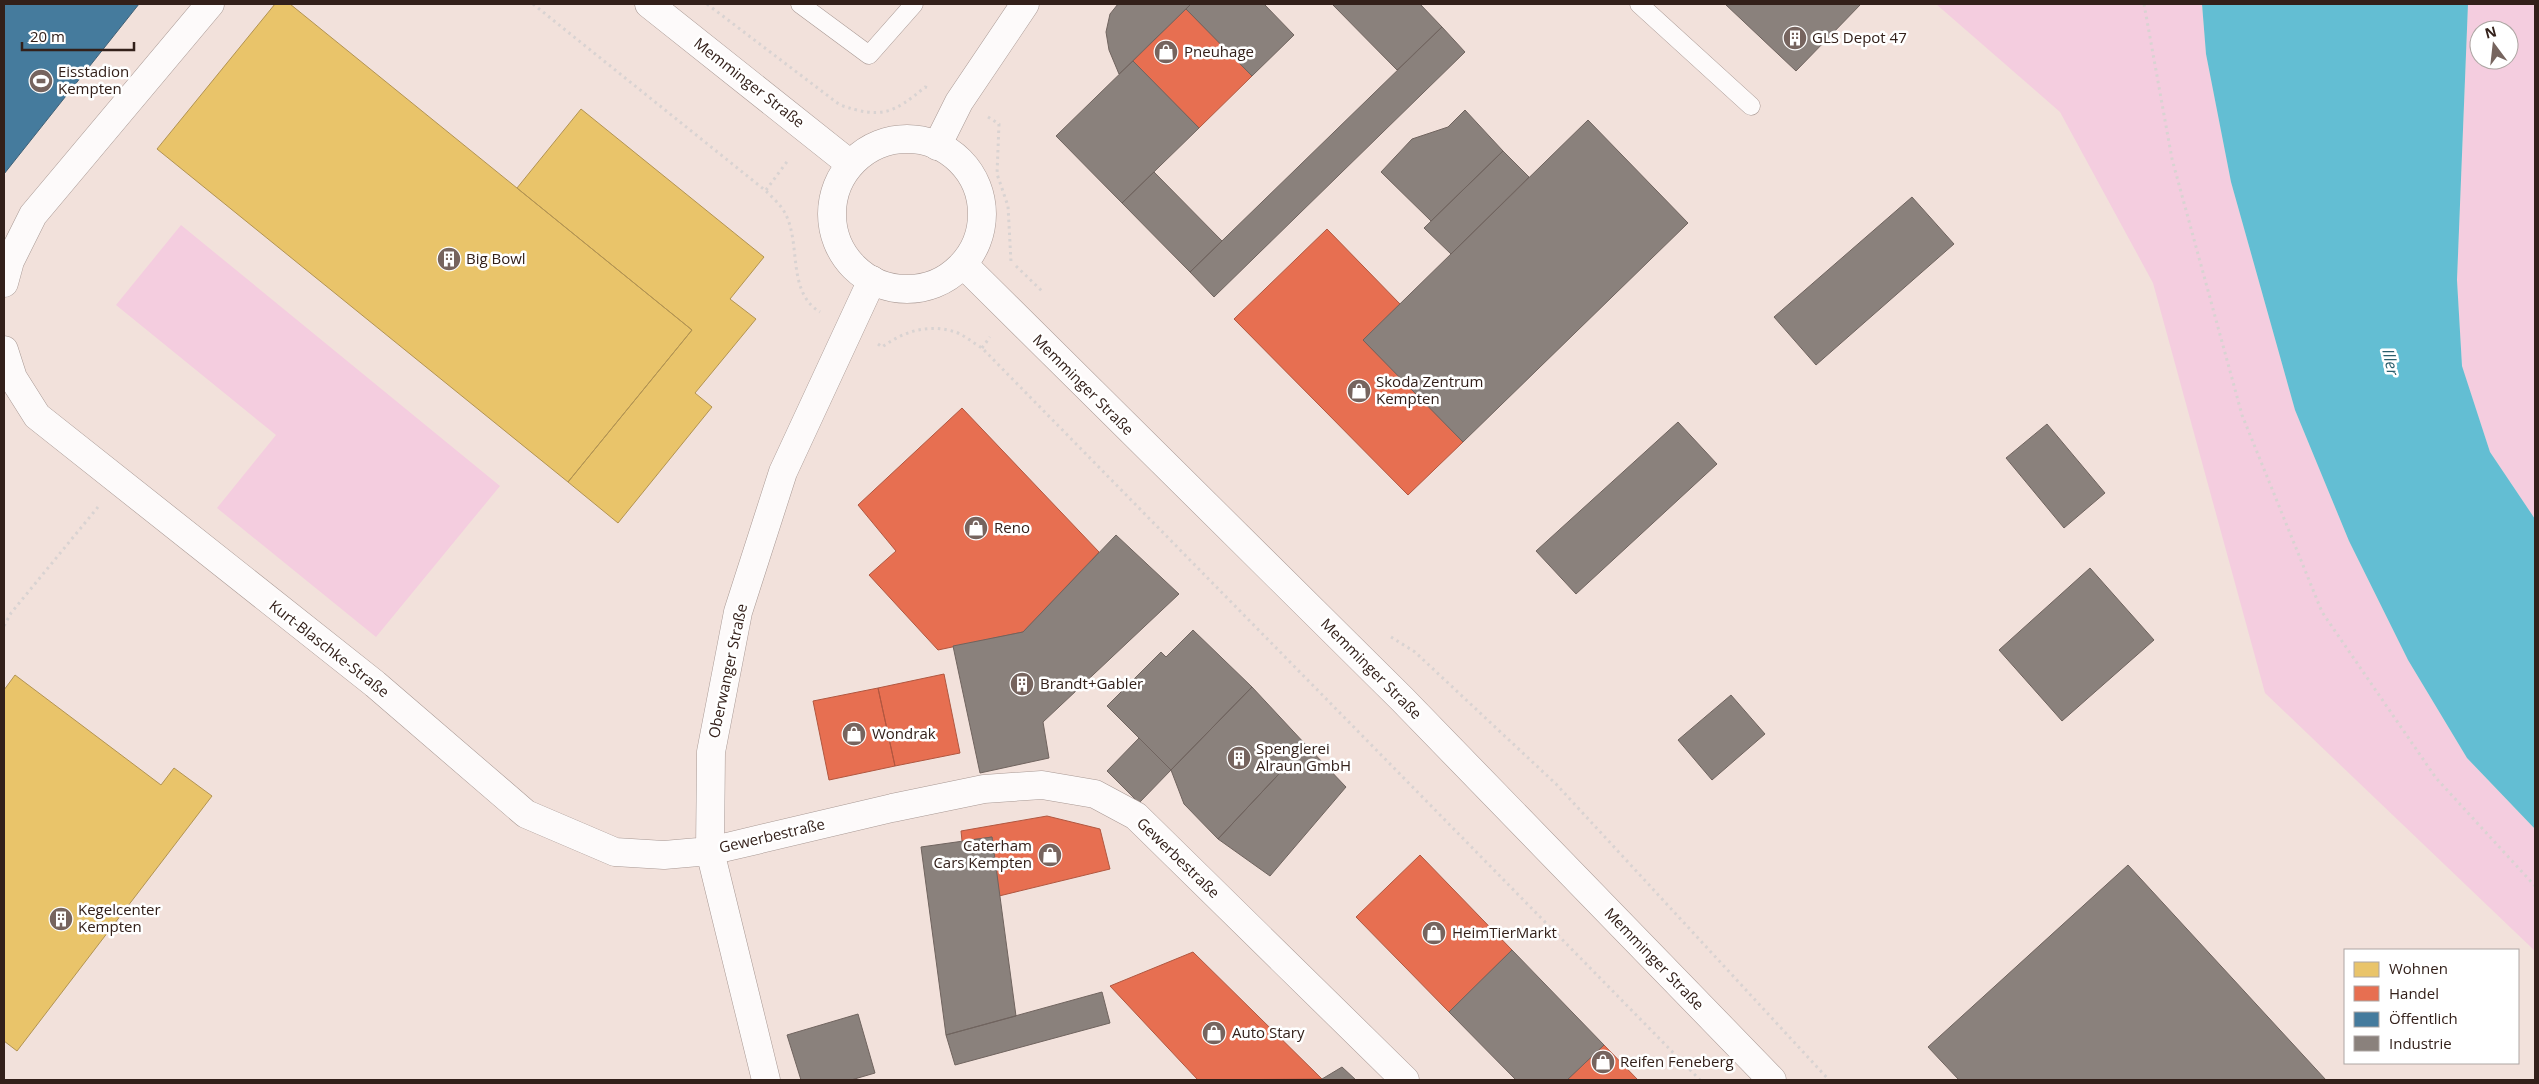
<svg xmlns="http://www.w3.org/2000/svg" width="2539" height="1084" font-family="'Open Sans',sans-serif">
  <style>
    .green { fill: #f4cddf; fill-rule: evenodd }
    .water { fill: #63bed3 }
    .homes { fill: #e9c46a; stroke: #b29352 }
    .shops { fill: #e76f51; stroke: #b15740 }
    .public { fill: #457b9d; stroke: #406076 }
    .industry { fill: #8a817c; stroke: #70645f }
    .lines { fill: none; stroke-linecap: round; stroke-linejoin: round }
    .lane-casing { stroke: #a89893; stroke-width: 19 }
    .street-casing { stroke: #a89893; stroke-width: 29 }
    .secondary-casing { stroke: #a89893; stroke-width: 29 }
    .path { stroke: #d9d3d2; stroke-width: 3; stroke-dasharray: 2.5 4; stroke-linecap: butt }
    .lane { stroke: #fdfafa; stroke-width: 18 }
    .street { stroke: #fdfafa; stroke-width: 28 }
    .secondary { stroke: #fdfafa; stroke-width: 28 }
    .labels { text-anchor: middle; stroke-width: 5; stroke-linejoin: round; paint-order: stroke }
    .poi-label { font-size: 15px; fill: #33201a; stroke: #fff; text-anchor: start }
    .street-label { font-size: 15px; fill: #33201a; stroke: #fff }
    .water-label { font-size: 16px; font-style: italic; fill: #2c5f6d; stroke: #fff }
  </style>
  <rect width="100%" height="100%" fill="#f2e1db"/>
  <!-- green -->
  <path class="green" d="M1936,4H2202L2206,54L2231,182L2295,410L2349,541L2408,660L2467,758L2535,829V951L2265,693L2153,283L2060,112Z
    M2468,4H2535V519L2490,452L2462,367L2457,280ZM2479,30H2509V60H2479Z
    M181,225L500,486L376,637L217,508L276,435L116,305Z"/>
  <!-- water -->
  <path class="water" d="M2202,4H2468L2457,280L2462,366L2490,452L2535,519V829L2467,758L2408,660L2349,541L2295,410L2231,182L2206,54Z"/>
  <!-- homes -->
  <path class="homes" d="M275,4H290L692,330L568,482L157,149Z
    M581,109L764,257L730,299L756,319L695,393L712,407L618,523L568,482L692,330L517,188Z
    M15,675L161,785L174,768L212,796L17,1051L4,1041V690Z"/>
  <!-- shops -->
  <path class="shops" d="M1186,9L1252,76L1199,128L1133,61Z
    M1327,229L1400,304L1363,340L1463,442L1408,495L1234,319Z
    M962,408L1099,552L1023,632L938,650L869,575L896,551L858,505Z
    M944,674L960,753L895,766L878,688Z
    M878,688L895,766L829,780L813,701Z
    M1047,816L1100,829L1110,869L999,896L992,837L962,841L961,831Z
    M1420,855L1512,950L1449,1012L1356,917Z
    M1193,952L1322,1079L1198,1080L1110,986Z
    M1604,1045L1638,1080H1567Z"/>
  <!-- public -->
  <path class="public" d="M4,4H139L4,174Z"/>
  <!-- industry -->
  <path class="industry" d="M1118,4H1191L1119,74L1109,50L1106,32L1110,14Z
    M1191,4H1264L1294,35L1252,76L1186,9Z
    M1332,4H1420L1442,27L1397,70Z
    M1725,4H1861L1796,71Z
    M1442,27L1465,52L1214,297L1190,272Z
    M1133,61L1199,128L1122,203L1056,136Z
    M1465,110L1503,151L1431,221L1381,172L1412,139L1448,127Z
    M1588,120L1688,223L1463,442L1363,340Z
    M1503,151L1529,177L1451,254L1424,228Z
    M1154,172L1222,241L1190,272L1122,203Z
    M1912,197L1954,244L1816,365L1774,317Z
    M1678,422L1717,464L1576,594L1536,551Z
    M2047,424L2105,493L2064,528L2006,458Z
    M1116,535L1179,594L1043,722L1049,758L980,773L953,646L1023,632Z
    M2090,568L2154,640L2062,721L1999,650Z
    M1193,630L1252,687L1171,770L1107,706L1161,652L1166,657Z
    M1252,687L1306,745L1218,839L1184,804L1171,770Z
    M1731,695L1765,734L1712,780L1678,740Z
    M1139,738L1171,770L1139,803L1107,771Z
    M1306,745L1346,787L1270,876L1218,839Z
    M992,837L1016,1016L946,1035L921,847Z
    M2128,865L2326,1080H1959L1928,1047Z
    M1512,950L1604,1045L1567,1080H1516L1449,1012Z
    M1102,992L1110,1023L955,1065L946,1035Z
    M858,1014L875,1073L851,1080H801L787,1035Z
    M1342,1067L1356,1080H1320L1322,1079Z"/>
  <g class="lines">
    <!-- lane casing -->
    <g class="lane-casing">
      <path id="lane" d="M800,4L869,55L914,4
        M1639,4L1751,106"/>
    </g>
    <!-- street casing -->
    <g class="street-casing">
      <path id="street" d="M937,146L959,102L1025,4
        M4,283L10,261L33,215L210,4
        M4,350L13,378L37,416L375,684L526,814L615,852L664,855L710,851L892,808L984,789L1042,785L1095,794L1136,816L1405,1080
        M766,1080L710,851L711,752L738,612L783,472L872,280"/>
    </g>
    <!-- secondary casing -->
    <g class="secondary-casing">
      <path id="secondary" d="M649,4L849,163
        M832 214a75 75 0 1 1 150 0a75 75 0 1 1-150 0Z
        M964,265L1402,699L1772,1080"/>
    </g>
    <!-- path -->
    <path class="path" d="M533,4L766,191C773,198 782,206 786,215C801,246 787,292 820,312
      M707,4L840,105C881,119 893,114 925,87L928,88
      M2144,4L2172,159L2242,415L2322,612L2436,778L2535,886
      M988,117L999,124L997,174L1008,206L1011,262
      M766,190L789,159
      M1016,266L1044,293
      M878,344L882,347C903,332 926,324 952,331C962,333 973,343 982,348L1700,1080
      M982,348L990,337
      M4,626L11,613L98,507
      M1391,637L1415,652L1556,784L1829,1080"/>
    <!-- lane -->
    <use href="#lane" class="lane"/>
    <!-- street -->
    <use href="#street" class="street"/>
    <!-- secondary -->
    <use href="#secondary" class="secondary"/>
  </g>
  <!-- icons -->
  <defs>
    <g id="building-disc" transform="scale(1.25)"><circle r="9.5" fill="#76645e" stroke="#fff"/><path d="M-4-6H4V6H1V3H-1V6H-4ZM-2.5-4.3h1.7v1.8h-1.7ZM.8-4.3h1.7v1.8H.8ZM-2.5-1h1.7V.8h-1.7ZM.8-1h1.7V.8H.8Z" fill="#fff"/></g>
    <g id="shop-disc" transform="scale(1.25)"><circle r="9.5" fill="#76645e" stroke="#fff"/><path d="M-5-2.5h2.3a2.7 3.5 0 0 1 5.4 0H5L5.5 6h-11ZM-1.5-2.5h3a1.5 2.3 0 0 0-3 0Z" fill="#fff"/></g>
    <g id="stadium-disc" transform="scale(1.25)"><circle r="9.5" fill="#76645e" stroke="#fff"/><path d="M0-5a6.5 5 0 1 0 0 10a6.5 5 0 1 0 0-10ZM-3.5-1.8h7v3.6h-7Z" fill="#fff"/></g>
  </defs>
  <g fill-rule="evenodd">
    <use href="#building-disc" x="1795" y="38"/>
    <use href="#shop-disc" x="1166" y="52"/>
    <use href="#stadium-disc" x="41" y="81"/>
    <use href="#building-disc" x="449" y="259"/>
    <use href="#shop-disc" x="1359" y="391"/>
    <use href="#shop-disc" x="976" y="528"/>
    <use href="#building-disc" x="1022" y="684"/>
    <use href="#shop-disc" x="854" y="734"/>
    <use href="#building-disc" x="1239" y="758"/>
    <use href="#shop-disc" x="1050" y="855"/>
    <use href="#building-disc" x="61" y="919"/>
    <use href="#shop-disc" x="1434" y="933"/>
    <use href="#shop-disc" x="1214" y="1033"/>
    <use href="#shop-disc" x="1603" y="1062"/>
  </g>
  <g class="labels">
    <!-- poi labels -->
    <g class="poi-label">
      <text x="1812" y="43">GLS Depot 47</text>
      <text x="1184" y="57">Pneuhage</text>
      <text x="58" y="77">Eisstadion<tspan x="58" dy="17">Kempten</tspan></text>
      <text x="466" y="264">Big Bowl</text>
      <text x="1376" y="387">Skoda Zentrum<tspan x="1376" dy="17">Kempten</tspan></text>
      <text x="994" y="533">Reno</text>
      <text x="1040" y="689">Brandt+Gabler</text>
      <text x="872" y="739">Wondrak</text>
      <text x="1256" y="754">Spenglerei<tspan x="1256" dy="17">Alraun GmbH</tspan></text>
      <text x="1032" y="851" text-anchor="end">Caterham<tspan x="1032" dy="17">Cars Kempten</tspan></text>
      <text x="78" y="915">Kegelcenter<tspan x="78" dy="17">Kempten</tspan></text>
      <text x="1452" y="938">HeimTierMarkt</text>
      <text x="1232" y="1038">Auto Stary</text>
      <text x="1620" y="1067">Reifen Feneberg</text>
    </g>
    <!-- street labels -->
    <g class="street-label">
      <text transform="translate(749 83) rotate(38)" y="5">Memminger Straße</text>
      <text transform="translate(1083 385) rotate(45)" y="5">Memminger Straße</text>
      <text transform="translate(329 649) rotate(38)" y="5">Kurt-Blaschke-Straße</text>
      <text transform="translate(1371 669) rotate(45)" y="5">Memminger Straße</text>
      <text transform="translate(728 671) rotate(-78)" y="5">Oberwanger Straße</text>
      <text transform="translate(772 836) rotate(-13)" y="5">Gewerbestraße</text>
      <text transform="translate(1178 858) rotate(44)" y="5">Gewerbestraße</text>
      <text transform="translate(1654 959) rotate(46)" y="5">Memminger Straße</text>
    </g>
    <!-- water labels -->
    <g class="water-label">
      <text transform="translate(2391 362) rotate(78)" y="6">Iller</text>
    </g>
  </g>
  <!-- border -->
  <rect width="2539" height="1084" fill="none" stroke="#33201a" stroke-width="10"/>
  <!-- legend -->
  <rect x="2344" y="949" width="175" height="115" fill="#ffffff" stroke="#ada6a3"/>
  <rect x="2354" y="962" width="25" height="15" fill="#e9c46a" stroke="#ada6a3"/>
  <text x="2389" y="974" font-size="15" fill="#33201a">Wohnen</text>
  <rect x="2354" y="986" width="25" height="15" fill="#e76f51" stroke="#ada6a3"/>
  <text x="2389" y="999" font-size="15" fill="#33201a">Handel</text>
  <rect x="2354" y="1012" width="25" height="15" fill="#457b9d" stroke="#ada6a3"/>
  <text x="2389" y="1024" font-size="15" fill="#33201a">Öffentlich</text>
  <rect x="2354" y="1036" width="25" height="15" fill="#8a817c" stroke="#ada6a3"/>
  <text x="2389" y="1049" font-size="15" fill="#33201a">Industrie</text>
  <!-- north arrow -->
  <g transform="translate(2494 45) rotate(345)"><circle r="24" fill="#ffffff" stroke="#ada6a3"/>
  <path d="M0-4L9 19L0 12L-9 19Z" fill="#76645e"/>
  <text y="-8" font-size="14" font-weight="bold" text-anchor="middle" fill="#33201a">N</text>
  </g>
  <!-- scale -->
  <path d="M22 42v8h112v-8" fill="none" stroke="#33201a" stroke-width="2.5"/>
  <text x="30" y="42" font-size="15" fill="#33201a" stroke="#ffffff" stroke-width="4" paint-order="stroke">20 m</text>
</svg>
